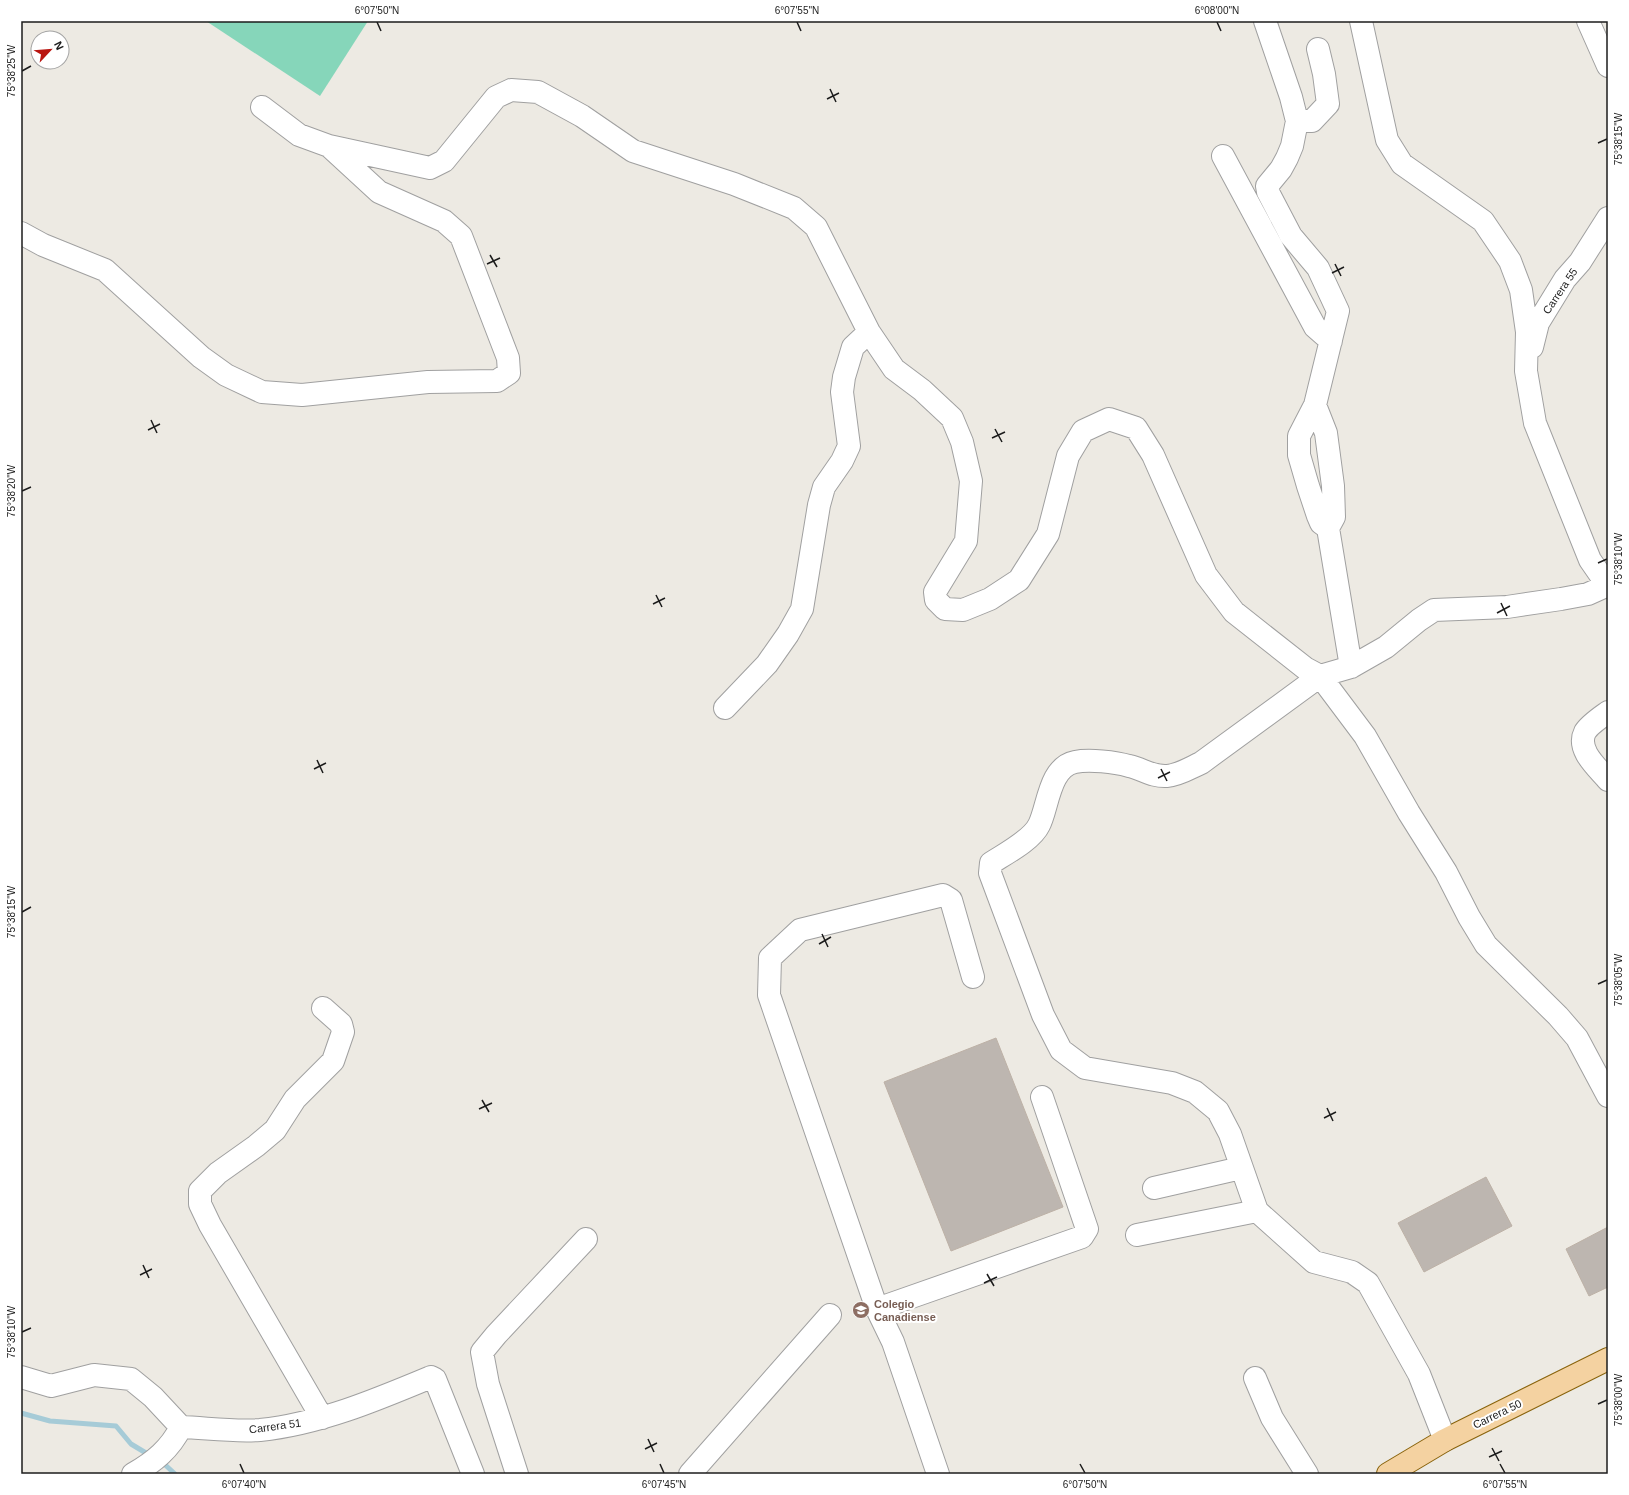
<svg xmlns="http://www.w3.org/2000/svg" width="1629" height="1495" font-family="Arial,sans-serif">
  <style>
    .pitch { fill: #86d6ba }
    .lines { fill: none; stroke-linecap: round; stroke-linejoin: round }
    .stream { stroke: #a6cbd7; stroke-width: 5 }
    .building { fill: #bdb6b0; stroke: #bdb1a6 }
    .minor-casing { stroke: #a0a0a0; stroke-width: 24 }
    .major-casing { stroke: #89630c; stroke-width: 24 }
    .minor { stroke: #fff; stroke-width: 22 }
    .major { stroke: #f4d2a1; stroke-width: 22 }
    .ticks { fill: none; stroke: #1c1c1c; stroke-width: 1.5 }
    .labels { text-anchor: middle; stroke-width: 4; stroke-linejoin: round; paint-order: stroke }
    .street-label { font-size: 11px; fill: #1c1c1c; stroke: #fff }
    .education-label { font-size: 11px; font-weight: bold; fill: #785e54; stroke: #fff; text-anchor: start }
    .neatline { fill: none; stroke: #1c1c1c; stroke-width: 1.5 }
    .ticks-label { font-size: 10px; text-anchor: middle; fill: #1c1c1c }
  </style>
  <rect width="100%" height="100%" fill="#edeae3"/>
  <!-- pitch -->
  <path class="pitch" d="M206,21H368L320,96Z"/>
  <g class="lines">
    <!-- stream -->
    <path class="stream" d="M21,1413L50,1421L116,1426L131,1444L151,1456
      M161,1461L175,1474"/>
  </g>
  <!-- building -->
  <path class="building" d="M996,1038L1063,1207L951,1251L884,1082Z
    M1486,1177L1512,1226L1424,1272L1398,1223Z
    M1608,1227V1287L1589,1296L1566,1249Z"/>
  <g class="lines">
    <!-- minor casing -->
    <g class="minor-casing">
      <path id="minor" d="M1265,21L1291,97L1297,121L1292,146L1287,158L1281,169L1267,186L1268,192L1291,236L1318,268L1338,311L1315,405L1299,436V455L1308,486L1318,516L1321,523L1328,528
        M1361,21L1387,140L1402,164L1483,221L1510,261L1521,290L1527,332L1526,371L1535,423L1590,560L1608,586
        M1588,21L1608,66
        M262,107L299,135L329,146L430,168L444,161L496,97L511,90L538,92L582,116L633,151L734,184L794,208L816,227L869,332L894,369L922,390L952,418L962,442L971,481L966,541L935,592L936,600L945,609L963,610L990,599L1019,580L1048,534L1068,456L1083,431L1109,419L1136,428L1153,455L1206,575L1234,612L1305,668L1320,676L1365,736L1409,813L1446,872L1469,917L1486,945L1558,1016L1577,1038L1608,1096
        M1297,121H1312L1328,104L1324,74L1318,49
        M1223,156L1315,327L1331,341
        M21,233L43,245L105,270L201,357L226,375L262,392L302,395L428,382L497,381L509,373L508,358L461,236L444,221L379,192L329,146
        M1532,347L1538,323L1565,279L1580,262L1608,218
        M1315,405L1326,433L1333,486L1334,517L1328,528L1351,667
        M725,708L767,664L788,634L802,609L819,505L824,487L842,461L849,446L842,392L844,377L853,347L869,332
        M1608,712C1601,717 1589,725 1585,732C1576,750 1598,768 1608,780
        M1154,1188L1241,1168
        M1137,1235L1257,1211
        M877,1309L1082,1237L1087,1229L1042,1097
        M21,1377L51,1386L94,1375L131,1379L153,1397L181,1427
        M1255,1378L1272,1418L1307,1474
        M322,1418L210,1225L200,1204V1191L218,1173L256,1146L275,1130L295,1099L333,1061L343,1032L341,1024L323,1008
        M1445,1440L1419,1374L1368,1283L1352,1272L1314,1262L1257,1211L1230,1134L1218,1111L1195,1092L1172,1083L1085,1068L1061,1050L1043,1015L990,873L991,863C1005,854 1032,840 1039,825C1048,808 1049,767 1075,762C1089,759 1115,762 1129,766C1143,769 1152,777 1167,776C1179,775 1190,768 1201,763L1320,676L1351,667L1386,647L1419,620L1434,610L1507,607L1561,599L1588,594L1608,585
        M133,1474C154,1462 170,1449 181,1427C207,1428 234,1432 260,1430C319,1424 376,1400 431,1377L435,1379L473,1474
        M517,1474L488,1384L482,1352L496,1335L586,1239
        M690,1474L830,1315
        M938,1474L893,1342L877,1309L769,995L770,958L800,930L943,895L951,900L973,977"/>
    </g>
    <!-- major casing -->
    <g class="major-casing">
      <path id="major" d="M1388,1474L1445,1440L1608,1359"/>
    </g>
    <!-- minor -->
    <use href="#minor" class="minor"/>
    <!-- major -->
    <use href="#major" class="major"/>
  </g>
  <!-- ticks -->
  <path class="ticks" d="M377,22L381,31M797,22L801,31M1217,22L1221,31M22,71L31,66M830,89L836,102M827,99L839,93M1598,143L1607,139M490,255L497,267M487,264L500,258M1335,264L1341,276M1332,273L1344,267M151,420L157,433M995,429L1002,442M148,430L160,424M992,438L1005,432M22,491L31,487M1598,563L1607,559M656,595L662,607M1501,603L1507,616M653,604L665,598M1497,613L1510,606M317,760L323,773M314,769L326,763M1161,769L1167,781M1158,778L1170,772M22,912L31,907M822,934L828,947M819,944L831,937M1598,984L1607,980M482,1100L489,1112M1327,1108L1333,1121M479,1109L492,1103M1324,1118L1336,1112M143,1265L149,1278M987,1274L994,1286M140,1275L152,1269M984,1283L997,1277M22,1332L31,1328M1598,1404L1607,1400M648,1439L654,1452M1492,1448L1499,1461M645,1449L657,1443M1489,1457L1502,1451M240,1464L244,1473M660,1464L664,1473M1080,1464L1085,1473M1500,1464L1505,1473"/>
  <!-- icons -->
  <defs>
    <g id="school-disc" transform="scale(0.9)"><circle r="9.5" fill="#8d6e63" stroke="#fff"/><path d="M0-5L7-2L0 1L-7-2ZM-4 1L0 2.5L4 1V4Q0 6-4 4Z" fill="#fff"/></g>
  </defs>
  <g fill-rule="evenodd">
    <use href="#school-disc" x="861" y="1310"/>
  </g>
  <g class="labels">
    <!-- street labels -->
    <g class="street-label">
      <text transform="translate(1560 291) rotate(-56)" y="4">Carrera 55</text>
      <text transform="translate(1497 1414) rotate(-26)" y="4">Carrera 50</text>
      <text transform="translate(275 1426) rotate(-8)" y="4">Carrera 51</text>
    </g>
    <!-- education labels -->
    <g class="education-label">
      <text x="874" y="1308">Colegio<tspan x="874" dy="13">Canadiense</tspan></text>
    </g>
  </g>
  <!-- border -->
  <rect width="1629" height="1495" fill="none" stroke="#ffffff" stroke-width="44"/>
  <!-- north arrow -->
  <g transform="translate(50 50) rotate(64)"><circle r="19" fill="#ffffff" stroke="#a4a4a4"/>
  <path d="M0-3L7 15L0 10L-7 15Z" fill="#b91510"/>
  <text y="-6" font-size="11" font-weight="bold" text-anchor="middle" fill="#1c1c1c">N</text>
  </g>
  <rect x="22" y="22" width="1585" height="1451" class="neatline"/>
  <g class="ticks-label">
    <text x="377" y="14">6°07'50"N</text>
    <text x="797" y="14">6°07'55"N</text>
    <text x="1217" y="14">6°08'00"N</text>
    <text transform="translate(11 71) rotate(-90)" y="4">75°38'25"W</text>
    <text transform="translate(1618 139) rotate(-90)" y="4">75°38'15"W</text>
    <text transform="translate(11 491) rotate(-90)" y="4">75°38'20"W</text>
    <text transform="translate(1618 559) rotate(-90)" y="4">75°38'10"W</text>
    <text transform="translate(11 912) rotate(-90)" y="4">75°38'15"W</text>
    <text transform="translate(1618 980) rotate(-90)" y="4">75°38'05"W</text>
    <text transform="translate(11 1332) rotate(-90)" y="4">75°38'10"W</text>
    <text transform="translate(1618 1400) rotate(-90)" y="4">75°38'00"W</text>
    <text x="244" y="1488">6°07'40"N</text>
    <text x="664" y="1488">6°07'45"N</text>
    <text x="1085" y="1488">6°07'50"N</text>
    <text x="1505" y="1488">6°07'55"N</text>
  </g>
</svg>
